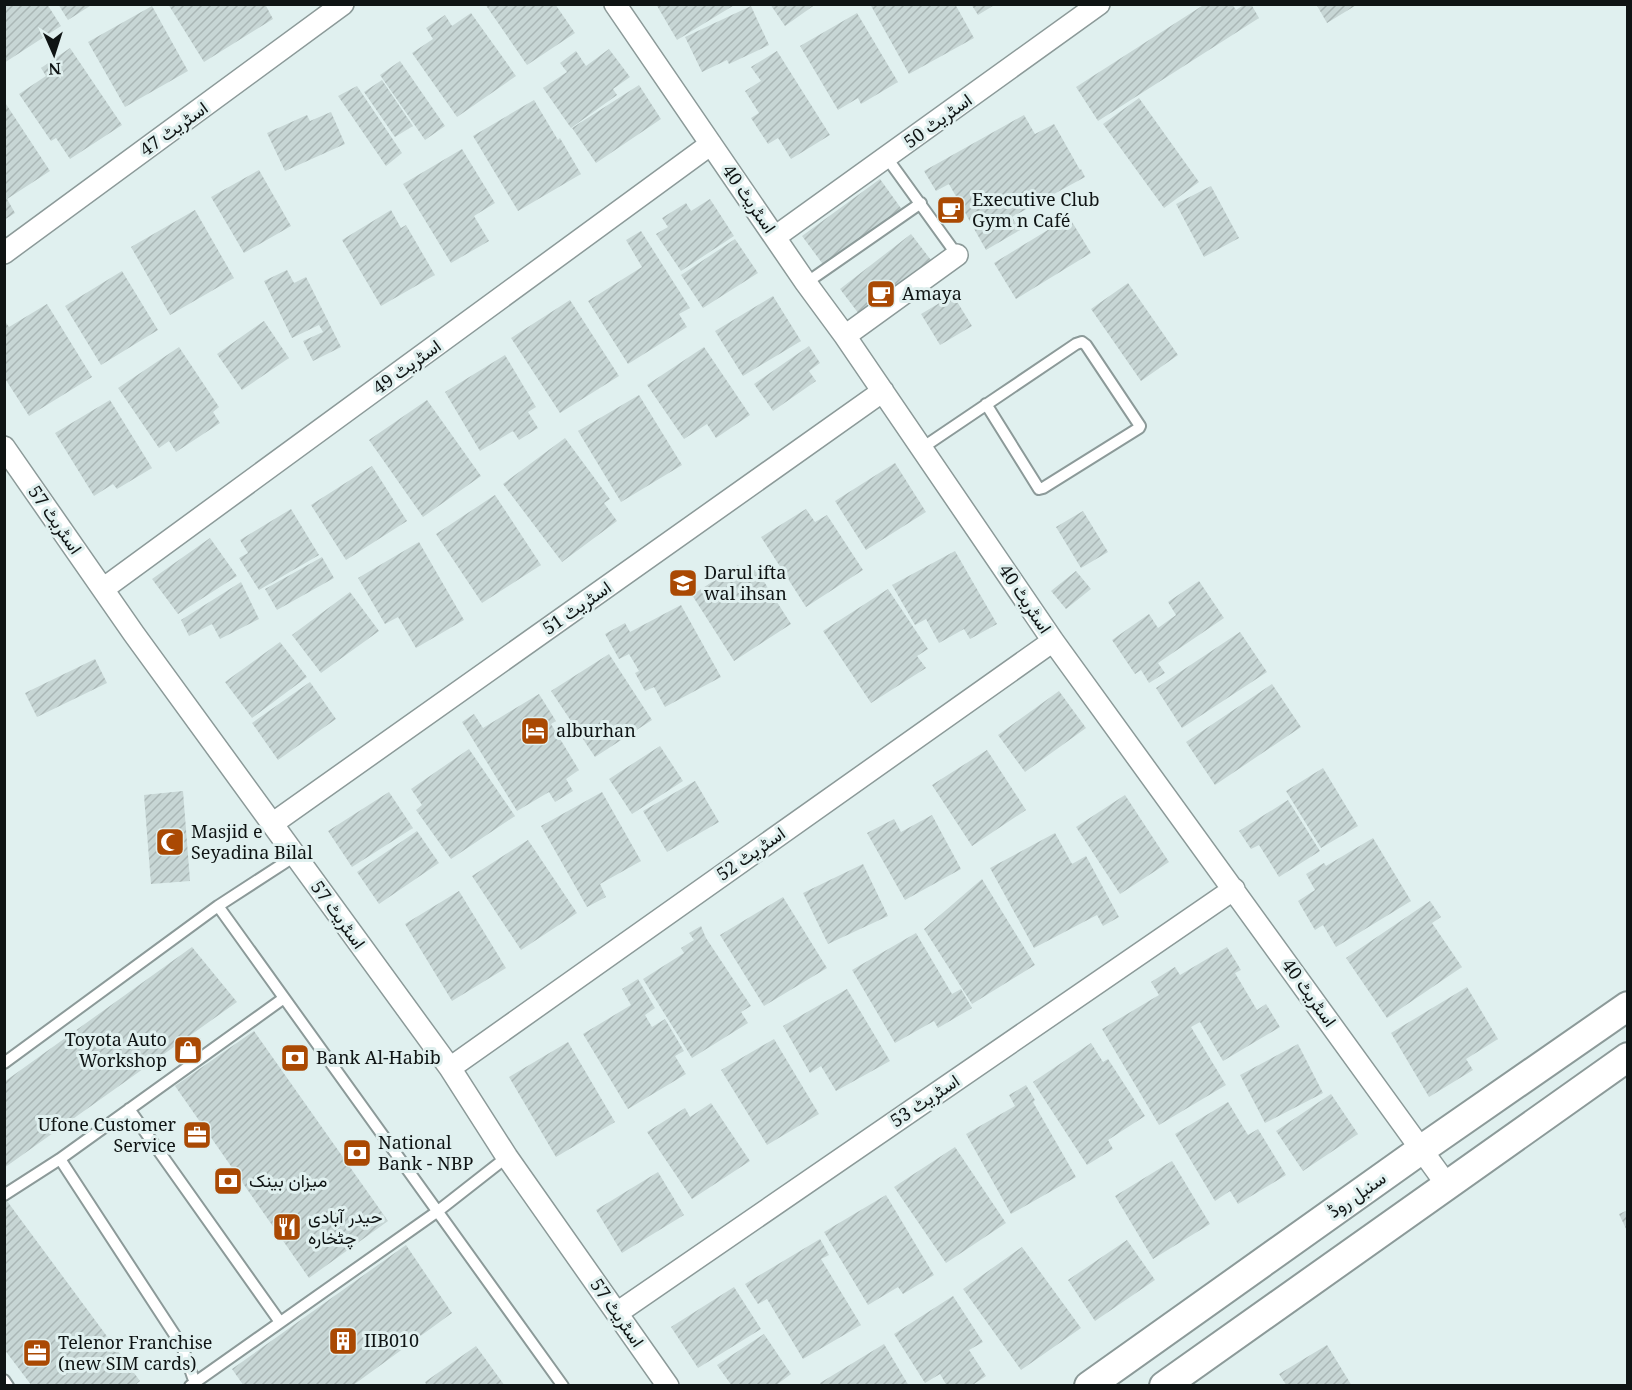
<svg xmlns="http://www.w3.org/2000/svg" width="1632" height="1390" font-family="'Noto Serif',Vazirmatn,serif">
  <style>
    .building { fill: url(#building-hatch) }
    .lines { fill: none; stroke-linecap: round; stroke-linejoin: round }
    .lane-casing { stroke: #8c9a99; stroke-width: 14 }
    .street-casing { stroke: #8c9a99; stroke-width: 24 }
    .secondary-casing { stroke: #8c9a99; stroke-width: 32 }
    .lane { stroke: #fff; stroke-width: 10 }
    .street { stroke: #fff; stroke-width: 21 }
    .secondary { stroke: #fff; stroke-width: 28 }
    .labels { text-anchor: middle; stroke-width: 6; stroke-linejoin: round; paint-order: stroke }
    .street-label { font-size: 18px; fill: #0f1414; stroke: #e0f0ef }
    .poi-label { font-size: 18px; fill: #0f1414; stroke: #e0f0ef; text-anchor: start }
  </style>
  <defs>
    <pattern id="building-hatch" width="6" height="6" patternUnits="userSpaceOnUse" patternTransform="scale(1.5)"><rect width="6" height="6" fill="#c7d6d5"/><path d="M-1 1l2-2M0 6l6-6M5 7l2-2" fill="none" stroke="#aab7b6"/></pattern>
  </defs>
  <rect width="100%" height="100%" fill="#e0f0ef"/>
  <!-- building -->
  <path class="building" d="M4,4H47L61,26L4,63Z
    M58,4H93L68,20Z
    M168,4H265L273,19L204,62Z
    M485,4H555L575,33L527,65Z
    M656,4H736L677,40Z
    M770,4H816L785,26Z
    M870,4H955L974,38L909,74Z
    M971,4H996L978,15Z
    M1205,4H1232L1236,10L1245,4H1251L1259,18L1098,121L1076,87Z
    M1316,4H1358L1327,23Z
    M152,6L188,71L125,107L88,42Z
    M751,6L769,45L729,64L727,60L702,72L685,37Z
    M471,13L516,76L457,117L412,53L433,39L426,28L445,15L452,26Z
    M857,13L898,82L861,104L858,98L838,110L800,46Z
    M70,48L122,125L70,159L56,138L51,141L19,94L46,76L41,68Z
    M609,49L630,77L613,89L617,95L571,128L543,88L567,72L560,63L576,51L586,66Z
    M777,51L830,135L791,159L778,138L768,144L751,118L759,113L745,91L761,81L751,67Z
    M400,61L445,126L425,140L380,75Z
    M382,80L413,126L395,137L364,92Z
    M639,85L661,119L596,163L572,128Z
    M357,86L402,153L386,166L338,96Z
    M1139,98L1199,182L1164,208L1103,124Z
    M534,100L558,140L560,138L581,174L518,211L473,136Z
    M4,101L50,171L7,199L15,213L4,220Z
    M331,112L345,144L285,171L267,133L307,115L310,121Z
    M1024,115L1035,134L1054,124L1080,170L1081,169L1085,177L1012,217L1020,230L986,250L949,184L936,191L924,171Z
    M462,149L495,203L474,216L489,241L451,263L403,184Z
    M259,170L291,226L244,253L211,197Z
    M880,179L903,211L825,267L802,236Z
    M1211,186L1239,238L1204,257L1176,204Z
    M710,199L734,236L681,271L656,234L668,227L662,218L686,203L691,211Z
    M195,210L234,278L170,315L131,247Z
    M391,210L401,228L406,225L435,275L381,306L342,240Z
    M1069,217L1091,253L1016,299L994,263Z
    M641,231L690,308L679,314L687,327L628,364L588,301L642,267L626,240Z
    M911,234L934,264L862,318L840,289Z
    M735,239L758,273L703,308L681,275Z
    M287,270L294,283L306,277L341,347L313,361L303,341L323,332L319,325L292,338L264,281Z
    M122,271L158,330L101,365L65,306Z
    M1128,283L1178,355L1141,381L1091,309Z
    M953,295L972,326L940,345L921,314Z
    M773,296L801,341L743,376L715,331Z
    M570,300L619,376L560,413L511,338Z
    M47,304L92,377L29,416L4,377V320L9,327Z
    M264,321L289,358L242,390L217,354Z
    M809,346L820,363L809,371L816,381L773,411L754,384Z
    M179,347L219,407L213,412L220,423L176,452L169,441L159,448L118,388Z
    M704,347L750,415L716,438L707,424L684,439L647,385Z
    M505,355L536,407L528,412L538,428L519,440L513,431L480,451L445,392Z
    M639,395L682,465L621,502L578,431Z
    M110,400L152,468L117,489L113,484L94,496L55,433Z
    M427,400L481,476L423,517L369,440Z
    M565,438L610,499L604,503L617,521L562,562L503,484Z
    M895,463L926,512L866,550L835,501Z
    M372,466L407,521L346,560L311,505Z
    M495,495L541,565L482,603L436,534Z
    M291,509L319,555L259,590L239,558L248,553L240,540Z
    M806,509L815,522L827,515L863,570L806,607L761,537Z
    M1083,511L1108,552L1081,568L1056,527Z
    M210,538L237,576L178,614L152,579Z
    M419,542L464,620L416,648L398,617L385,624L358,578Z
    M955,551L997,624L970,639L964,629L939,643L926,619L915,625L892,585Z
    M322,557L334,578L277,610L265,589Z
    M738,565L745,576L756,569L791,624L734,661L692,595Z
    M1076,571L1091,589L1066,609L1051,591Z
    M1199,581L1224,618L1158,663L1165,673L1149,683L1141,670L1135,674L1112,640L1149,614L1158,628L1176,615L1168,602Z
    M241,582L259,619L220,639L212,624L189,636L181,620Z
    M888,589L928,649L917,656L926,668L871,703L823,631Z
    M350,592L379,631L321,673L292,635Z
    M681,605L721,677L665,707L654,687L645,691L635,673L639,671L629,654L619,659L605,634L625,623L630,632Z
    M1240,632L1267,672L1182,728L1156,688Z
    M280,642L307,677L252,718L225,682Z
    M609,654L652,720L595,757L551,691Z
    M95,659L107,683L37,717L25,693Z
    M310,682L336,719L278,760L252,723Z
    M1272,684L1301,727L1215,785L1186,742Z
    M1059,691L1086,728L1025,772L998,735Z
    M539,694L556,721L551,724L579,770L566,779L573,791L555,802L549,792L517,811L462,722L474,714L483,728Z
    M660,746L683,781L632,814L609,779Z
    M469,749L515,816L451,859L416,810L422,805L411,789Z
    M987,750L1026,810L972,846L932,785Z
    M1323,768L1358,826L1321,848L1286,791Z
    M695,781L719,822L667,852L643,811Z
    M183,791L190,881L151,884L144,795Z
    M389,792L413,828L352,867L328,831Z
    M602,792L641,861L600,884L606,897L587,907L541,826Z
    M1125,795L1169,862L1120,894L1076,827Z
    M1288,800L1320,851L1279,877L1259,845L1251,849L1239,831Z
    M932,815L961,869L905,900L867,833L894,819L901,832Z
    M417,831L439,863L379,904L357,872Z
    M1055,833L1072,864L1086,856L1119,917L1103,926L1097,915L1034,948L990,868Z
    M1373,838L1411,901L1336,947L1323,925L1315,930L1298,901L1315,890L1306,874L1324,863L1326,866Z
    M528,840L577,913L521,950L472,876Z
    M863,864L888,916L828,944L803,893Z
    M982,879L1035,965L972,1004L924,929Z
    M459,891L506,968L452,1001L405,924Z
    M783,897L827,968L764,1006L720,935Z
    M1430,901L1441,917L1432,923L1462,967L1387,1018L1346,958Z
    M701,926L706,938L751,1006L741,1012L748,1023L692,1058L643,979L684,953L681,948L694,940L689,933Z
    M916,933L952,994L961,989L972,1008L938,1028L934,1021L895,1043L852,970Z
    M192,947L237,1002L4,1168V1082Z
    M1227,947L1241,970L1235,973L1257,1010L1266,1004L1280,1027L1223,1061L1200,1022L1191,1027L1226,1085L1159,1125L1102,1029L1159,995L1151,982L1175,967L1180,975Z
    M638,979L655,1008L645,1015L652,1027L665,1019L684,1051L675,1056L686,1074L628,1109L583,1034L631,1005L622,989Z
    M1467,987L1498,1039L1466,1059L1473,1070L1429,1097L1391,1033Z
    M847,989L890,1061L836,1091L821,1066L810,1073L783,1026Z
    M254,1031L388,1221L309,1278L175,1086Z
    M774,1039L819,1114L767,1145L721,1070Z
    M568,1042L615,1122L556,1157L509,1077Z
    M1091,1043L1103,1062L1108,1059L1145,1116L1108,1140L1113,1149L1087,1165L1033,1082Z
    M1298,1044L1323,1093L1265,1123L1240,1075Z
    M1026,1085L1035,1100L1033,1102L1076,1177L1011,1214L966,1134L1015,1106L1009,1095Z
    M1331,1094L1358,1134L1303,1171L1276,1131Z
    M1228,1102L1248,1135L1258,1129L1286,1175L1238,1204L1230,1191L1215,1201L1175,1134Z
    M711,1103L750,1161L692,1199L647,1132L685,1108L690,1117Z
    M955,1147L1006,1223L946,1263L894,1187Z
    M1172,1161L1210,1224L1153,1259L1115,1196Z
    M658,1172L684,1215L622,1253L596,1210Z
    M886,1195L934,1275L903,1294L898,1287L868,1305L824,1232Z
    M7,1201L140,1381L134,1386H32L4,1349V1203Z
    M1628,1210V1233L1619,1214Z
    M820,1239L829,1255L821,1259L861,1325L803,1359L767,1299L758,1304L745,1284Z
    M1127,1240L1155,1280L1095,1321L1068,1280Z
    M406,1245L452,1313L352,1386H244L232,1369Z
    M1022,1247L1081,1328L1021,1370L963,1289Z
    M734,1287L761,1329L698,1368L671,1327Z
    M953,1296L983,1342L969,1350L986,1376L971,1386H947L940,1374L925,1383L894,1334Z
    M764,1334L791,1374L775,1386H732L717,1365Z
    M884,1344L909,1386H821L820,1383Z
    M1327,1345L1352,1386H1287L1279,1374Z
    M476,1346L505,1386H427L425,1382Z"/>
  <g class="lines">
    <!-- lane casing -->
    <g class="lane-casing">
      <path id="lane" d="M887,158L957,255
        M806,283L921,203
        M922,448C973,413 1025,379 1076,344L1082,342L1086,345L1140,426L1139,428L1043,488L1039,489L986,404
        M218,906L563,1386
        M4,1063L218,906L295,856
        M129,1109L280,1322
        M4,1195L60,1159
        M4,1380L8,1386
        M190,1386L438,1211L507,1157
        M196,1386L182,1346L60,1159L284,998"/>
    </g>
    <!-- street casing -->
    <g class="street-casing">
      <path id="street" d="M615,4L806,283L845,336L1053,641L1447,1185
        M775,237L1099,4
        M4,253L343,4
        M845,336L957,255
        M4,447L134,634L450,1068L507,1157L668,1386
        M103,589L711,144
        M272,824L883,391
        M450,1068L1053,641
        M617,1313L1234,889"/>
    </g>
    <!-- secondary casing -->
    <g class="secondary-casing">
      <path id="secondary" d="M1089,1386L1422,1149L1628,1006
        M1164,1386L1628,1057"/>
    </g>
    <!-- lane -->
    <use href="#lane" class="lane"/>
    <!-- street -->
    <use href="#street" class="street"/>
    <!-- secondary -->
    <use href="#secondary" class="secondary"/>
  </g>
  <!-- icons -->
  <defs>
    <g id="cafe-square" transform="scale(1.5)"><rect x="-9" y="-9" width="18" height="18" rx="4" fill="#aa4903" stroke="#e0f0ef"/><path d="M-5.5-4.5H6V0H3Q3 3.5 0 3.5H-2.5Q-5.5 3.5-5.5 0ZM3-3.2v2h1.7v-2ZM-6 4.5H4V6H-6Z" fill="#fff"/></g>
    <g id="school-square" transform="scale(1.5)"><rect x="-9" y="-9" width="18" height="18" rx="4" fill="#aa4903" stroke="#e0f0ef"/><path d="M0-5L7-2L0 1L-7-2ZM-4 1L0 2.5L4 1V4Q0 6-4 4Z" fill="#fff"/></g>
    <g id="hotel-square" transform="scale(1.5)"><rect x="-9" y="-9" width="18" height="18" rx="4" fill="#aa4903" stroke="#e0f0ef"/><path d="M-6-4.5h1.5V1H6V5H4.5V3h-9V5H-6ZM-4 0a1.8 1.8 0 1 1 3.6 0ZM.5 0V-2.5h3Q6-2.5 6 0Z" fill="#fff"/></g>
    <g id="mosque-square" transform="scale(1.5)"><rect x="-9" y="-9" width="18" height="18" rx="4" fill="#aa4903" stroke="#e0f0ef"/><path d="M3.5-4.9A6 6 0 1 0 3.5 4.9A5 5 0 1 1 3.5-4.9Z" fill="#fff"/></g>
    <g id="shop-square" transform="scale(1.5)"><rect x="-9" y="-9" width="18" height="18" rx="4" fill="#aa4903" stroke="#e0f0ef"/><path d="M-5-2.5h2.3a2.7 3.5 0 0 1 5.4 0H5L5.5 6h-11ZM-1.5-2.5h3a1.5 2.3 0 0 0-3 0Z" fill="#fff"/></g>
    <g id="bank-square" transform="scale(1.5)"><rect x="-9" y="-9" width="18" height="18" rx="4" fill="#aa4903" stroke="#e0f0ef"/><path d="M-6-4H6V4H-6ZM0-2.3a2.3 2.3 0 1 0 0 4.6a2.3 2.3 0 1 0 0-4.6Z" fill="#fff"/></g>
    <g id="office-square" transform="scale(1.5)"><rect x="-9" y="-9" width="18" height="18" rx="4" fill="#aa4903" stroke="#e0f0ef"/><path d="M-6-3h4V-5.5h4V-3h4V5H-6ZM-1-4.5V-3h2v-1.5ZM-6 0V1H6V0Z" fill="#fff"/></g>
    <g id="restaurant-square" transform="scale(1.5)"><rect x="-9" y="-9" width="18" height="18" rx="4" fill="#aa4903" stroke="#e0f0ef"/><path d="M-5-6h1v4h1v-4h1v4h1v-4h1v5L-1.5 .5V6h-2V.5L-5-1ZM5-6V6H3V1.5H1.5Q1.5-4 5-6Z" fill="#fff"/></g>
    <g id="building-square" transform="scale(1.5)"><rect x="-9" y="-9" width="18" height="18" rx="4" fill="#aa4903" stroke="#e0f0ef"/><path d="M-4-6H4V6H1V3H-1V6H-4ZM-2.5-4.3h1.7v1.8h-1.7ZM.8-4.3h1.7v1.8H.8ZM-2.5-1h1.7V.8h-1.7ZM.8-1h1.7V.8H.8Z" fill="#fff"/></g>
  </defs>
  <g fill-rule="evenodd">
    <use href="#cafe-square" x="951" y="210"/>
    <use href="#cafe-square" x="881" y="294"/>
    <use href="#school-square" x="683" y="583"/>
    <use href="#hotel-square" x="535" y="731"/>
    <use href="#mosque-square" x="170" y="842"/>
    <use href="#shop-square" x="188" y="1050"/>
    <use href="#bank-square" x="295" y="1058"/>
    <use href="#office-square" x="197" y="1135"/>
    <use href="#bank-square" x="357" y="1153"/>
    <use href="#bank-square" x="228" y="1181"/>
    <use href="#restaurant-square" x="287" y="1227"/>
    <use href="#building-square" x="343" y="1341"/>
    <use href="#office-square" x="37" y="1353"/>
  </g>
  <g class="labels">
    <!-- street labels -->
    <g class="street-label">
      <text transform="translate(938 121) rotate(-36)" y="6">اسٹریٹ 50</text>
      <text transform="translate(174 129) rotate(-36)" y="6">اسٹریٹ 47</text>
      <text transform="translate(749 199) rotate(55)" y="6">اسٹریٹ 40</text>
      <text transform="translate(407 367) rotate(-36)" y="6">اسٹریٹ 49</text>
      <text transform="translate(55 520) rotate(55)" y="6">اسٹریٹ 57</text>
      <text transform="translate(1025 599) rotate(56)" y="6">اسٹریٹ 40</text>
      <text transform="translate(577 608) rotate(-35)" y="6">اسٹریٹ 51</text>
      <text transform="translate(751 854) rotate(-35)" y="6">اسٹریٹ 52</text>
      <text transform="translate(338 915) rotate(54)" y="6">اسٹریٹ 57</text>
      <text transform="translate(1309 993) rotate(54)" y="6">اسٹریٹ 40</text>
      <text transform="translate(925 1101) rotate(-34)" y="6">اسٹریٹ 53</text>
      <text transform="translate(1357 1195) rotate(-35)" y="6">سنبل روڈ</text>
      <text transform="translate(617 1313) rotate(55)" y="6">اسٹریٹ 57</text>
    </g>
    <!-- poi labels -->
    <g class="poi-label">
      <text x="972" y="206">Executive Club<tspan x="972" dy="21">Gym n Café</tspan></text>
      <text x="902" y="300">Amaya</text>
      <text x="704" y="579">Darul ifta<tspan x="704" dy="21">wal ihsan</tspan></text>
      <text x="556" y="737">alburhan</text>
      <text x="191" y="838">Masjid e<tspan x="191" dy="21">Seyadina Bilal</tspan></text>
      <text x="167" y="1046" text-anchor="end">Toyota Auto<tspan x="167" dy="21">Workshop</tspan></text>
      <text x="316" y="1064">Bank Al-Habib</text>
      <text x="176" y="1131" text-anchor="end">Ufone Customer<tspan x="176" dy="21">Service</tspan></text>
      <text x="378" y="1149">National<tspan x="378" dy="21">Bank - NBP</tspan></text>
      <text x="249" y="1187">میزان بینک</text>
      <text x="308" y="1223">حیدر آبادی<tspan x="308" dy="21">چٹخارہ</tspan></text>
      <text x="364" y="1347">IIB010</text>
      <text x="58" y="1349">Telenor Franchise<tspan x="58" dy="21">(new SIM cards)</tspan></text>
    </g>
  </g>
  <!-- border -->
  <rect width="1632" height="1390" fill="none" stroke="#0f1414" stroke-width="12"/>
  <!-- north arrow -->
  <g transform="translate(54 54) rotate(177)" stroke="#e0f0ef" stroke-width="4.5" paint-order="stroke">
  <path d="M0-4.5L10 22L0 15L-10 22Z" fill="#0f1414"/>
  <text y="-9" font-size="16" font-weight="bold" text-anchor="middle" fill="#0f1414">N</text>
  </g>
</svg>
